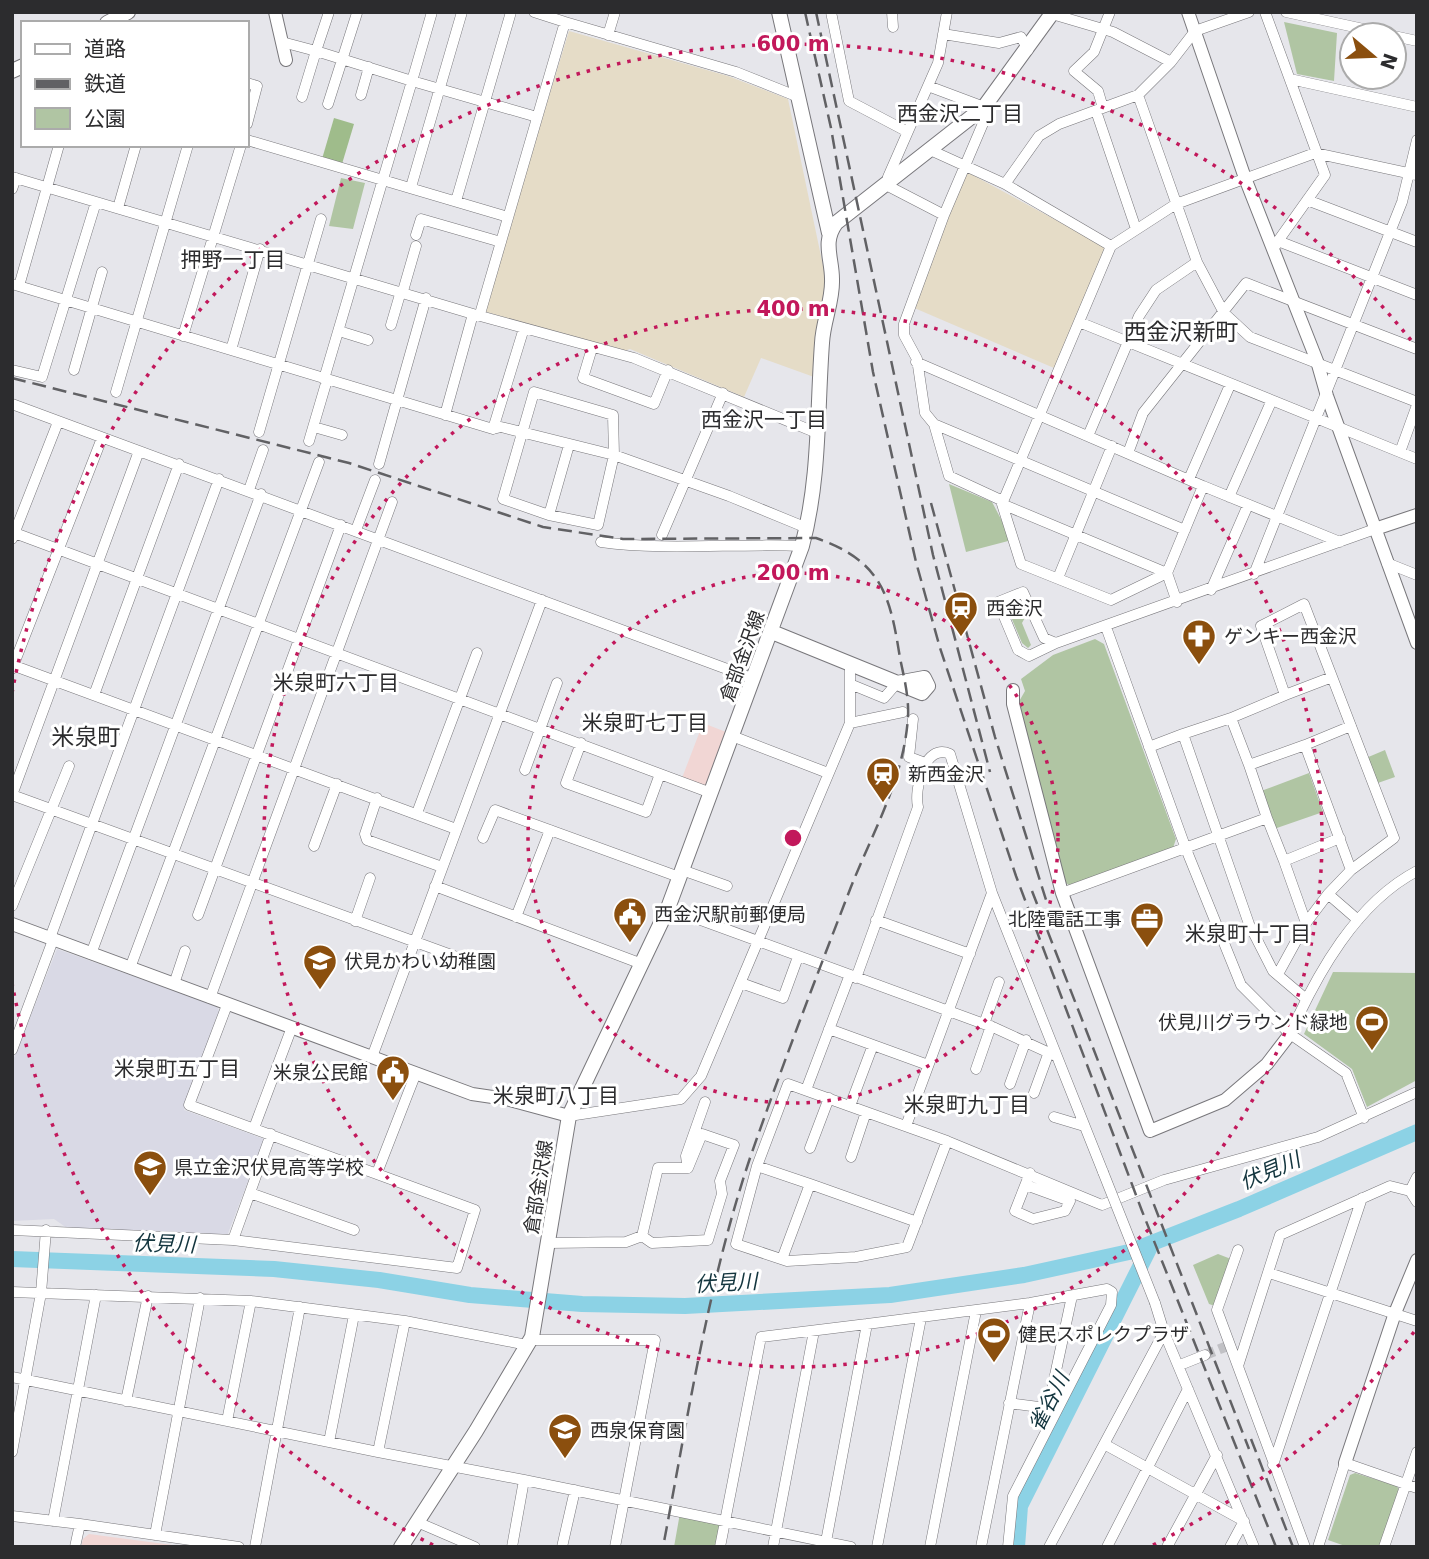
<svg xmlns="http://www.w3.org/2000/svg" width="1429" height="1559" font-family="'DejaVu Sans','Noto Sans JP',sans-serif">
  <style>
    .commercial { fill: #f1d6d4 }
    .industrial { fill: #e5dcc7 }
    .built { fill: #d9d9e5 }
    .green { fill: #b0c5a3 }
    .forest { fill: #9fbc8b }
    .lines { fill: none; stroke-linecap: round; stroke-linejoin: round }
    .river { stroke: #8cd2e5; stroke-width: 16 }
    .minor-tunnel { stroke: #c1c1c5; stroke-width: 10; stroke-dasharray: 10 5; stroke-linecap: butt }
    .minor-casing { stroke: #78777b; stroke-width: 11 }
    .tertiary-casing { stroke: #78777b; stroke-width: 14 }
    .secondary-casing { stroke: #78777b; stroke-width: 16 }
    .minor { stroke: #fff; stroke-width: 10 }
    .tertiary { stroke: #fff; stroke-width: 12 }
    .secondary { stroke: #fff; stroke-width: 14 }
    .rail { stroke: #616164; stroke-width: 2.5; stroke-dasharray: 14 7; stroke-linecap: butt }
    .minor-bridge-casing { stroke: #78777b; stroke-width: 11; stroke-linecap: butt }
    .minor-bridge { stroke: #fff; stroke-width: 10 }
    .ring { fill: none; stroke: #c2185b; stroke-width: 3.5; stroke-dasharray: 3.5 7 }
    .labels { text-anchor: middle; stroke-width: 6; stroke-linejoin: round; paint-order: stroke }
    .poi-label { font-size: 19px; fill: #2c2c2e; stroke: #fff; text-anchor: start }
    .street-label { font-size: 19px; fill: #2c2c2e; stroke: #fff }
    .neighbourhood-label { font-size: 21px; fill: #2c2c2e; stroke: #fff }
    .water-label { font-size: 21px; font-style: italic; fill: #13353e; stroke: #fff }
    .quarter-label { font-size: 23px; fill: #2c2c2e; stroke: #fff }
    .centre { fill: #c2185b; stroke: #fff; stroke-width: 3.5 }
    .ring-label { font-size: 21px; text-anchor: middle; font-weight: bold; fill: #c2185b; stroke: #fff; stroke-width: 6; stroke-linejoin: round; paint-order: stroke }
  </style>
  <rect width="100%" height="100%" fill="#e6e6eb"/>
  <!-- commercial -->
  <path class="commercial" d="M703,723L726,732L706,787L682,778Z
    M89,1534L180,1546L189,1547H81L83,1539Z"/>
  <!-- industrial -->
  <path class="industrial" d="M569,31L728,76L788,99L826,280L814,377L761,358L744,397L630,349L621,352L483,311Z
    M967,172L1106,247L1054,368L912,307Z"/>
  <!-- built -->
  <path class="built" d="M57,949L217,1006L219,1011L184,1110L264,1139L227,1236L67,1228L54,1219L12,1221V1063Z"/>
  <!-- green -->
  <path class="green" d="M1284,22L1337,33L1334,81L1297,74Z
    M341,178L365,183L353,229L329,226Z
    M949,484L992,502L1012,540L966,552Z
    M1013,601L1023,602L1027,614L1022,623L1031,645L1028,648L1022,643L1008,610Z
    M1095,639L1104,644L1176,839L1173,848L1069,885L1064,882L1017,705L1025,691L1021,679L1053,655Z
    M1385,750L1395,777L1375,784L1366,758Z
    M1309,773L1323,812L1274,829L1261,791Z
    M1333,972L1417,973V1080L1367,1107L1352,1069L1304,1034Z
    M1218,1254L1231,1259L1215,1306L1209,1304L1193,1265Z
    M1355,1473L1397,1486L1399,1490L1381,1547H1348L1328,1540L1350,1475Z
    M680,1513L725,1521L720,1547H674Z"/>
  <!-- forest -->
  <path class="forest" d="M334,118L354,124L342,164L322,159Z"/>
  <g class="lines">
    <!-- river -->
    <path class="river" d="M12,1259L274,1269L379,1280L470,1295L582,1304L685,1306L890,1295L1024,1275L1129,1252L1239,1209L1417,1132
      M1017,1547L1020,1506L1152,1243"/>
    <!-- minor-tunnel -->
    <path class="minor-tunnel" d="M1205,1355L1225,1347"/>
    <!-- minor casing -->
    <g class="minor-casing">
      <path id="minor" d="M432,12L412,81L537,117
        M831,12L849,101L906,131
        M892,12L893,27
        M947,12L938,63L888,177V186L944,215L904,324V335L917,359L925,413L934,424L949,476L1003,501
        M1265,12L1325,175L1278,241
        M1286,12L1391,35
        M1052,14L1113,32L1171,62L1195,31L1249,12
        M565,22L736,72L796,96
        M943,34L999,43L1021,37L1028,50
        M608,35L615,12
        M1394,36L1417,41
        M282,42L316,51L329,12
        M1290,79L1417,107
        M247,83L257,86L247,124
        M928,86L984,107
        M361,95L369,67
        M1138,95L1171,62
        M302,97L316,51L412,81L324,379
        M328,104L357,13
        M1103,108L1098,91L1074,71L1094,52L1110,12
        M1096,111L1136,229
        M247,140L508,217
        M928,149L1005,184L1111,246L1176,204L1315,153L1417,175
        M12,177L473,314L634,358L817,433
        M1005,184L1039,136L1059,124L1138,95L1197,262L1156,290L1139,316L1088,436
        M411,187L462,12
        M12,189L16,178
        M1307,200L1417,242
        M456,201L511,12
        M118,208L136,145
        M944,215L987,114L988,102
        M416,235L421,219L501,242
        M1276,245L1278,241L1417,295
        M1111,246L1002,504L1021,564L1111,600L1167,573L1177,602
        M1197,262L1224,313L1250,337L1417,402
        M12,284L493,429L501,427L614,455L729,496L807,528
        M19,286L59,145
        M403,291L416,246
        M480,314L565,22L534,12
        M1079,322L1417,459
        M391,325L401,291
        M339,331L368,340
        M183,336L241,145
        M592,348L583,378L654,404L668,370
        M231,350L260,249
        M916,362L1203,486
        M12,370L42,377L96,202
        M74,370L102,272
        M116,392L188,145
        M534,392L613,415L614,455L598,525L549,515L503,499Z
        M12,404L754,679
        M445,415L473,314
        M934,424L1185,530
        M314,427L342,435
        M493,429L524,328
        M259,432L321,219
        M309,441L327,380
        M1400,452L1417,405
        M1128,453L1143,413L1246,283L1417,349
        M379,464L426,298
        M1189,479L1230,385
        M249,490L263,450
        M1229,497L1271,402
        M1002,504L1167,573L1203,486L1340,542
        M549,515L569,445
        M356,530L375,480
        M12,532L711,793
        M662,535L723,393
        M12,539L58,422
        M601,542C667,551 735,543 802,546
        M1387,563L1417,575
        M1254,574L1402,202L1417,140
        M1058,578L1112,446
        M1211,590L1248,505
        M1106,627L1186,849L1241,985L1290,1034L1346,1073L1364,1118
        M1056,643L1044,638L1023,592L998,602L1018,650L1029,656L1056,643L1375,529
        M12,665L456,829
        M12,669L102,438
        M1332,677L1285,695L1261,626L1304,604L1394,838L1351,870
        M850,684L884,698L897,683
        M94,695L179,464
        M1231,718L1183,734L1249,924L1273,971L1306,999
        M913,719L909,757L925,763
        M850,723L903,712
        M732,736L828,773
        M581,743L566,783L646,812L660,774
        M1305,745L1351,726
        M1149,747L1183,734
        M1249,765L1231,718L1288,694
        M525,770L557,683
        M12,795L476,964
        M12,795L139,451
        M377,798L365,834L367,840L442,867
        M417,813L477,653
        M1267,818L1249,765L1305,745L1351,870L1328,894L1358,920
        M483,838L495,810L679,877
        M314,846L337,784
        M1284,861L1306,923L1328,894
        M682,870L727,886
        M435,886L642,964
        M992,893L1103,1172
        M1062,893L1267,818L1284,861L1340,838
        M12,906L69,766
        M668,908L995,1028L1056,1056
        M198,915L341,525
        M516,917L550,830
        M876,920L970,954
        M355,921L370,878
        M50,938L219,479
        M91,954L261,494
        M130,968L319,462
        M1278,974L1306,923
        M856,978L918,807C914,790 924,742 950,754L992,893L906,1126
        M741,983L783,998L798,957
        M174,984L185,951
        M210,998L392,502
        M227,1005L189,1105L475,1210L457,1268L233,1240
        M984,1024L999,982
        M829,1029L928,1065
        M1290,1034C1317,974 1356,903 1417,871
        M12,1050L53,940
        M372,1057L542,600
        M976,1069L991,1026
        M1010,1084L1026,1040
        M806,1090L849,977
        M1034,1093L1049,1052
        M850,1106L873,1045
        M569,1116L681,1099L701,1076L850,723V664
        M1054,1117L1084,1126
        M254,1128L292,1027
        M947,1141L907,1247L856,1257L787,1261L736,1244L757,1166L788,1084L947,1141L1102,1205L1164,1180L1318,1137L1417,1092
        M810,1148L829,1098
        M851,1157L866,1112
        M687,1164L686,1156L705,1102
        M757,1166L810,1184
        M377,1173L416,1073
        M1026,1185L1070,1201L1065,1211L1033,1219L1015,1211L1030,1173
        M1410,1191L1417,1177
        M250,1193L354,1230
        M12,1230L233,1240L271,1134
        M548,1243L626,1242L642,1236L652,1243L708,1240L722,1194L720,1181L734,1145L702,1134L688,1168H658L642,1236
        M1238,1250L1217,1310L1305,1547
        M782,1259L810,1184L917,1222
        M1269,1273L1417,1321
        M12,1292L251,1301L405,1321
        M1155,1303L1164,1332L1254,1547
        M530,1340H655L615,1547
        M1180,1365L1205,1355
        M1238,1366L1280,1235L1390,1186L1410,1191L1417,1202
        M12,1377L378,1452
        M126,1401L148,1296
        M1009,1403L1054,1409
        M1048,1408L1072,1296
        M227,1421L251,1301
        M329,1442L354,1315
        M1104,1444L1244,1521L1230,1547
        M12,1452L41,1293L46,1230
        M1273,1465L1362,1198
        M524,1480L851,1547
        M12,1516L80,1524
        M53,1521L96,1295
        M417,1522L475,1547
        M155,1535L200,1298
        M75,1547L80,1524L239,1547
        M255,1547L300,1307
        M512,1547L524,1480L378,1452L405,1321L527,1345
        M562,1547L575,1490
        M720,1547L761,1337L867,1324
        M773,1547L814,1331
        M825,1547L867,1324L1030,1303L1107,1289L1112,1292L1111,1305L1013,1496L1008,1547
        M877,1547L921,1318
        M930,1547L976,1311
        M981,1547L1030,1303
        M1049,1547L1164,1332
        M1107,1547L1188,1389
        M1167,1547L1217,1455
        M1318,1547L1345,1463L1417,1488
        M1384,1547L1417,1452"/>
    </g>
    <!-- tertiary casing -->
    <g class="tertiary-casing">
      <path id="tertiary" d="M275,12L286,60
        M1188,12L1245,178L1317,361L1327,396L1417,643
        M1375,529L1417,515
        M1013,690V704L1062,893L1150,1131L1225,1100L1267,1064L1290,1034
        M12,924L472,1094L506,1099L569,1116
        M1345,1463L1395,1313L1417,1260"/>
    </g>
    <!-- secondary casing -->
    <g class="secondary-casing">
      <path id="secondary" d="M779,12L829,233
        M107,23L128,12
        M12,71L23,66
        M772,632L922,693L928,686L924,678L897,683
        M401,1547L476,1431L532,1337L569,1116L668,908L802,546C820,479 817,411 822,343C823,321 833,301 832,279C832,258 822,242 836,223L984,107L1053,12"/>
    </g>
    <!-- minor -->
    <use href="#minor" class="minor"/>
    <!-- tertiary -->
    <use href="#tertiary" class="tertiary"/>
    <!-- secondary -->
    <use href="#secondary" class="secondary"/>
    <!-- rail -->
    <path class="rail" d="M805,12L831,128L873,372L916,562L940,648L1016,876L1142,1211L1276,1547
      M816,12L933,555L990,772
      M12,378L349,463L543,527L623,539L816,538C882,561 890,595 900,658C904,677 909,697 908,717C904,780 871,835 849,892C815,980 781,1069 750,1158C708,1283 688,1417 663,1547
      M931,503L995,737L1047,903
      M1032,891L1249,1449
      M1251,1439L1293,1547"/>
    <!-- minor-bridge casing -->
    <g class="minor-bridge-casing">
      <path id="minor-bridge" d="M1103,1172L1155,1303"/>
    </g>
    <!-- minor-bridge -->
    <use href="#minor-bridge" class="minor-bridge"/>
  </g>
  <!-- distance rings -->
  <g class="ring">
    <circle cx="793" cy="838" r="265"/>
    <circle cx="793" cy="838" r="529"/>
    <path d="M1414 1332A794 794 0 0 1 1153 1545M433 1545A794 794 0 0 1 12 983M12 693A794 794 0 0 1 1414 344"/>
  </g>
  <!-- icons -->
  <defs>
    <g id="station-pin" transform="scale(1.75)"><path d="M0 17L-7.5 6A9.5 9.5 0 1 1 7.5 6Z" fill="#8b4f0e" stroke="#fff"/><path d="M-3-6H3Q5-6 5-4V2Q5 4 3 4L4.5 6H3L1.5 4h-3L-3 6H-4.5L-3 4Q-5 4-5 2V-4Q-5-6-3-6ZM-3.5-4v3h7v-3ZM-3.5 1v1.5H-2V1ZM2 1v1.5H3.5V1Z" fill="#fff"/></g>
    <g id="pharmacy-pin" transform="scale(1.75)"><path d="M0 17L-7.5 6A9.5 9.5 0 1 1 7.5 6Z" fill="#8b4f0e" stroke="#fff"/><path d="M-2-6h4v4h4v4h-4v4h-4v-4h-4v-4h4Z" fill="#fff"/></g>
    <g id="civic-pin" transform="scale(1.75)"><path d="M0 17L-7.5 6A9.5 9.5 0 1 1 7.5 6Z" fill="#8b4f0e" stroke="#fff"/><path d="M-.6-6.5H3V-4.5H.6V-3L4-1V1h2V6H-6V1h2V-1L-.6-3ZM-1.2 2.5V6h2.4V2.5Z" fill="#fff"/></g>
    <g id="office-pin" transform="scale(1.75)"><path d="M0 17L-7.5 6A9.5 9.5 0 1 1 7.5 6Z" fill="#8b4f0e" stroke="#fff"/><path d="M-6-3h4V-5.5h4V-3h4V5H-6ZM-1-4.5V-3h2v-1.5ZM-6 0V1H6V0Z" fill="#fff"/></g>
    <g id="school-pin" transform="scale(1.75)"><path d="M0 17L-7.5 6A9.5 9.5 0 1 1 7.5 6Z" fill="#8b4f0e" stroke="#fff"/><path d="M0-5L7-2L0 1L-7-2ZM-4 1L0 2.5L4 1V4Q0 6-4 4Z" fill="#fff"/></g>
    <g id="stadium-pin" transform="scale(1.75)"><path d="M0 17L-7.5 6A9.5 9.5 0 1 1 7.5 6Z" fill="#8b4f0e" stroke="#fff"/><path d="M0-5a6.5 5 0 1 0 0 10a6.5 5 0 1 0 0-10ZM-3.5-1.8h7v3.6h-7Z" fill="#fff"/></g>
  </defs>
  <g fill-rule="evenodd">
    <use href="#station-pin" x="961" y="608"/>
    <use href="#pharmacy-pin" x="1199" y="636"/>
    <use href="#station-pin" x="883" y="774"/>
    <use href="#civic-pin" x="630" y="914"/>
    <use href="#office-pin" x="1147" y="919"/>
    <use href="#school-pin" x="320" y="961"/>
    <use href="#stadium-pin" x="1372" y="1022"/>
    <use href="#civic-pin" x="393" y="1072"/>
    <use href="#school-pin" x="150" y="1167"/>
    <use href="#stadium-pin" x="994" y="1334"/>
    <use href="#school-pin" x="565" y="1430"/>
  </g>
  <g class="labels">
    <!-- poi labels -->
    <g class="poi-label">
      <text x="986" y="615">西金沢</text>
      <text x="1224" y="643">ゲンキー西金沢</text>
      <text x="908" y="781">新西金沢</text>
      <text x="654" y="921">西金沢駅前郵便局</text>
      <text x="1122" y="926" text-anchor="end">北陸電話工事</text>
      <text x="344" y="968">伏見かわい幼稚園</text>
      <text x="1348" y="1029" text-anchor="end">伏見川グラウンド緑地</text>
      <text x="368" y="1079" text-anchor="end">米泉公民館</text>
      <text x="174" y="1174">県立金沢伏見高等学校</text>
      <text x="1018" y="1341">健民スポレクプラザ</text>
      <text x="590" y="1437">西泉保育園</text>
    </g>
    <!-- street labels -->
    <g class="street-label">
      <text transform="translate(742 656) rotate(-70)" y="7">倉部金沢線</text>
      <text transform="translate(538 1187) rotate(-81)" y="7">倉部金沢線</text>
    </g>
    <!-- neighbourhood labels -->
    <g class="neighbourhood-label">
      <text x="960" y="121">西金沢二丁目</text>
      <text x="233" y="267">押野一丁目</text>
      <text x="764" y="427">西金沢一丁目</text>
      <text x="336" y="690">米泉町六丁目</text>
      <text x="645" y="730">米泉町七丁目</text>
      <text x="1248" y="941">米泉町十丁目</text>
      <text x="177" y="1076">米泉町五丁目</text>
      <text x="556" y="1103">米泉町八丁目</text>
      <text x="967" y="1112">米泉町九丁目</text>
    </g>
    <!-- water labels -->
    <g class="water-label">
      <text transform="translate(1270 1171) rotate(-23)" y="7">伏見川</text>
      <text transform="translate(164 1244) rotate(2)" y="7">伏見川</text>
      <text transform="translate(726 1283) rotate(-3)" y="7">伏見川</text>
      <text transform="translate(1049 1402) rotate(-63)" y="7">雀谷川</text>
    </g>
    <!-- quarter labels -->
    <g class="quarter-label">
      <text x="1181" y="340">西金沢新町</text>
      <text x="86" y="745">米泉町</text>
    </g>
  </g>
  <circle cx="793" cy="838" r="10" class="centre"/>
  <g class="ring-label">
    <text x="793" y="51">600 m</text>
    <text x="793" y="316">400 m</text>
    <text x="793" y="580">200 m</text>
  </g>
  <!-- border -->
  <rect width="1429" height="1559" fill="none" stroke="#2c2c2e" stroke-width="28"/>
  <!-- legend -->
  <rect x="21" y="21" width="228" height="126" fill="#ffffff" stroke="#ababab" stroke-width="2"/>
  <rect x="35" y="44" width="35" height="10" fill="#ffffff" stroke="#ababab" stroke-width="2"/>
  <text x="84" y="56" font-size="21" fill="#2c2c2e">道路</text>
  <rect x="35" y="79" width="35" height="10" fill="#616164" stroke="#ababab" stroke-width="2"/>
  <text x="84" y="91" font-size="21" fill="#2c2c2e">鉄道</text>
  <rect x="35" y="108" width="35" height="21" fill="#b0c5a3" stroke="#ababab" stroke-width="2"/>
  <text x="84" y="126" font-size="21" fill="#2c2c2e">公園</text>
  <!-- north arrow -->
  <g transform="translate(1373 56) rotate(109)"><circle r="33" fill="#ffffff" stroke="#ababab" stroke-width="2"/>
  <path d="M0-5L12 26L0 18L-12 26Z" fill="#8b4f0e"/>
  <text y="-10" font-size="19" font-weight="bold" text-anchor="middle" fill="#2c2c2e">N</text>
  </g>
</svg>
